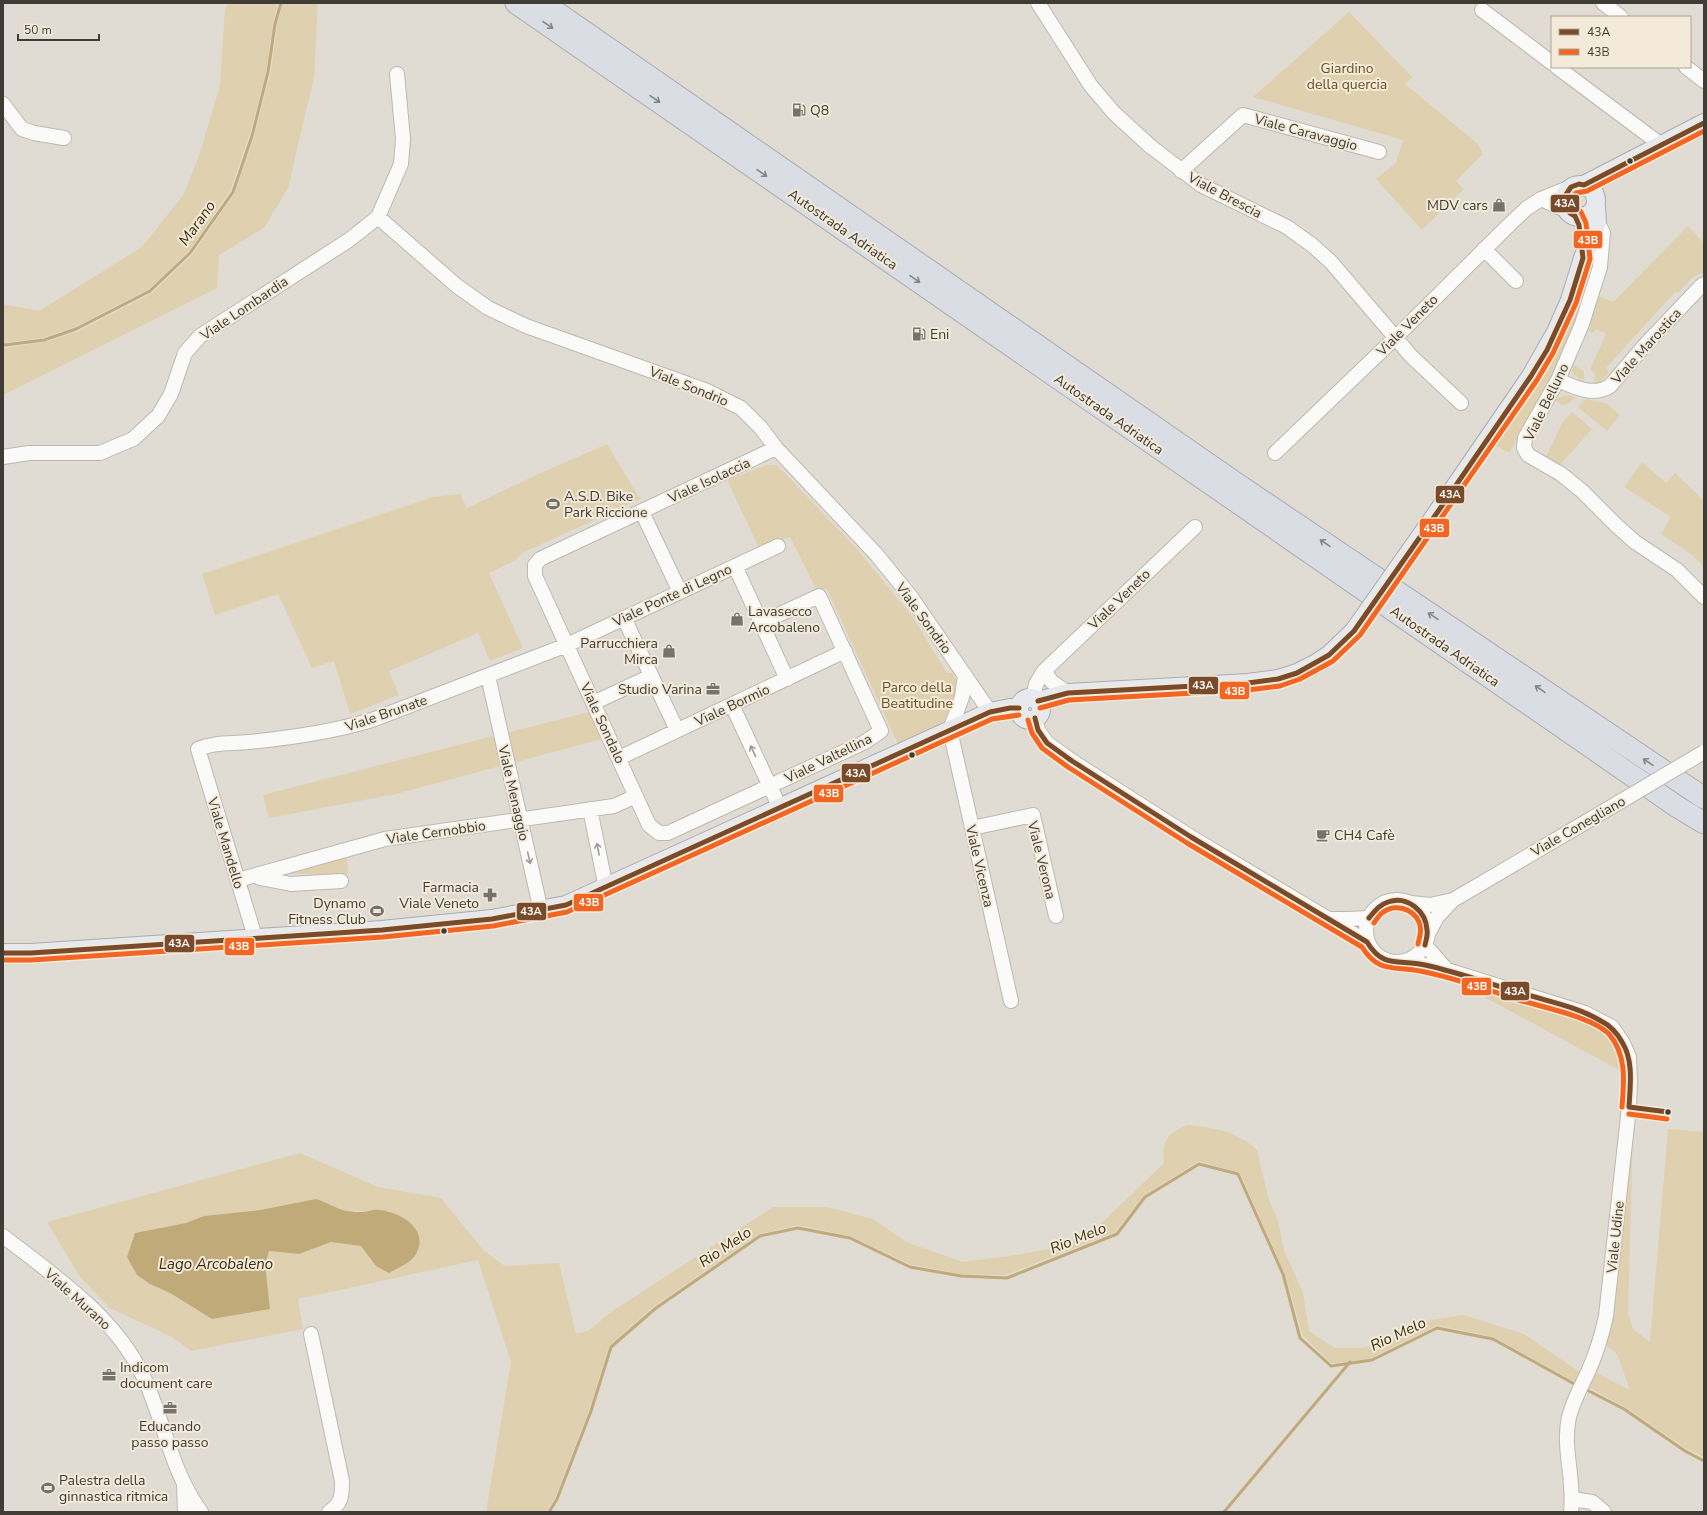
<svg xmlns="http://www.w3.org/2000/svg" width="1707" height="1515" font-family="'Nunito Sans',sans-serif">
  <style>
    .green { fill: #dfd0b0; fill-rule: evenodd }
    .water { fill: #c1aa79 }
    .lines { fill: none; stroke-linecap: round; stroke-linejoin: round }
    .stream { stroke: #c1aa79; stroke-width: 3 }
    .minor-casing { stroke: #bcb9b2; stroke-width: 16 }
    .major-casing { stroke: #aaacaf; stroke-width: 20 }
    .highway-casing { stroke: #aaacaf; stroke-width: 23 }
    .minor { stroke: #fafaf8; stroke-width: 14 }
    .major { stroke: #e7e9ec; stroke-width: 18 }
    .highway { stroke: #dadde3; stroke-width: 21 }
    .minor-bridge-casing { stroke: #bcb9b2; stroke-width: 16; stroke-linecap: butt }
    .major-bridge-casing { stroke: #aaacaf; stroke-width: 20; stroke-linecap: butt }
    .minor-bridge { stroke: #fafaf8; stroke-width: 14 }
    .major-bridge { stroke: #e7e9ec; stroke-width: 18 }
    .bus-1-casing { stroke: #f3eada; stroke-width: 8 }
    .bus-2-casing { stroke: #f3eada; stroke-width: 8 }
    .bus-1 { stroke: #7a4b2a; stroke-width: 5 }
    .bus-2 { stroke: #f26522; stroke-width: 5 }
    .oneway { stroke: #858483 }
    .oneway2 { stroke: #9c9a96 }
    .bus-dot { fill: #3f3b35; stroke: #f3eada; stroke-width: 1.5 }
    .labels { text-anchor: middle; stroke-width: 4; stroke-linejoin: round; paint-order: stroke }
    .park-label { font-size: 14px; fill: #68511f; stroke: #f3eada }
    .poi-label { font-size: 14px; fill: #3f3b35; stroke: #f3eada; text-anchor: start }
    .street-label { font-size: 14px; fill: #3f3b35; stroke: #f3eada }
    .water-label { font-size: 15px; font-style: italic; fill: #3a2d0e; stroke: #f3eada }
    .line-badge { stroke: #f3eada; stroke-width: 1.5 }
    .badge-label { font-size: 11px; text-anchor: middle; font-weight: bold; fill: #fff }
  </style>
  <rect width="100%" height="100%" fill="#e0dcd3"/>
  <!-- green -->
  <path class="green" d="M228,3H278L273,24L266,72L249,136L230,191L189,251L149,289L75,327L44,337L6,343L3,341V304L39,311L142,247L184,194L201,150L220,85L225,9Z
    M283,3H318L314,77L288,188L264,228L219,255L217,288L3,395V347L5,348L45,342L77,332L152,293L192,255L235,193L254,137L271,72L277,25Z
    M1349,12L1412,77L1405,84L1478,144L1483,154L1456,181L1464,189L1422,230L1376,179L1396,163L1403,140L1253,97Z
    M1688,226L1704,243V272L1693,277L1678,293L1676,291L1606,368L1609,372L1600,383H1594L1595,374L1590,369L1606,334L1596,329L1594,333L1589,331L1598,296L1613,302Z
    M1593,242L1597,250L1580,316L1545,393L1509,453L1495,445L1508,422Z
    M1573,365L1584,371V381C1577,377 1570,374 1573,365Z
    M1566,395L1576,397L1569,403L1562,405L1554,400Z
    M1586,399L1606,403L1620,415L1607,431L1578,407Z
    M1572,412L1592,429L1558,467L1546,457L1562,423Z
    M607,444L640,499L522,553L516,560L489,573L523,648L490,661L478,633L389,671L399,695L350,714L334,661L312,668L278,594L215,615L202,574L433,497L460,494L467,508L532,477Z
    M1642,462L1666,483L1675,473L1704,501V567L1692,555L1661,534L1671,517L1624,487Z
    M767,465H777L855,547L912,616L947,673H953L959,685L950,715L940,725L899,746L827,589H816L790,537L759,548L727,480Z
    M589,712L601,739L513,763L506,733Z
    M497,735L504,765L396,794L269,818L263,795Z
    M347,856L348,874H288Z
    M1479,989H1488L1590,1021L1612,1039L1618,1051L1622,1065L1621,1071L1475,992Z
    M1188,1125L1206,1127L1228,1132L1246,1141L1257,1150L1269,1201L1278,1220L1284,1250L1303,1293L1309,1331L1335,1348H1363L1391,1340L1425,1321L1464,1315L1524,1334L1581,1373L1577,1383L1494,1337L1437,1325L1371,1358L1350,1362L1331,1363L1303,1336L1285,1274L1240,1173L1199,1161L1144,1195L1115,1232L1006,1275L960,1274L910,1264L850,1236L798,1225L759,1234L654,1306L609,1346L589,1410L555,1498L546,1512H486L511,1362L478,1260L298,1299L303,1329L191,1351L172,1337L110,1308L80,1277L47,1222L300,1153L378,1187L441,1198L484,1251L505,1266L559,1263L576,1334L590,1330L611,1312L773,1207H827L873,1219L906,1242L963,1262L1017,1255L1067,1245L1104,1221L1164,1163C1162,1140 1167,1133 1188,1125ZM316,1199C326,1202 338,1209 348,1211C358,1212 366,1210 376,1210C390,1209 406,1217 415,1227L376,1266L362,1246L331,1242L299,1254L269,1251L265,1265L212,1319L170,1293L150,1284L135,1233L186,1223L204,1216L260,1210Z
    M1633,1126L1628,1314L1633,1329L1650,1342L1668,1129L1704,1132V1457L1687,1449L1625,1407L1588,1387L1595,1372L1630,1390L1617,1354L1606,1345L1613,1312Z"/>
  <!-- water -->
  <path class="water" d="M316,1199C326,1202 337,1209 347,1211C352,1212 358,1212 363,1212C368,1212 373,1209 378,1210C400,1211 430,1229 416,1254C411,1263 397,1268 389,1273L376,1266L361,1246L331,1242L299,1254L269,1251L265,1265L270,1309L212,1319L170,1293L150,1284L137,1275L127,1257L135,1233L186,1223L204,1216L260,1210Z"/>
  <g class="lines">
    <!-- stream -->
    <path class="stream" d="M3,344L5,345L44,340L76,329L150,291L190,253L233,192L252,136L268,72L275,24L281,3
      M1585,1389L1624,1409L1685,1451L1704,1461
      M549,1512L557,1499L591,1411L611,1347L656,1308L760,1236L798,1228L850,1238L910,1267L961,1276L1007,1278L1117,1234L1145,1197L1199,1164L1238,1174L1283,1274L1300,1338L1331,1366L1372,1360L1437,1328L1493,1339L1578,1386
      M1224,1512L1350,1362"/>
    <!-- minor casing -->
    <g class="minor-casing">
      <path id="minor" d="M1038,3L1091,86L1114,113L1150,146L1201,185L1287,227L1312,245L1331,262L1411,356L1461,403
        M1603,3L1621,17
        M1482,10L1552,63
        M1557,67L1660,144
        M1686,67L1704,81
        M3,104L22,129L34,133L64,138
        M1181,171L1243,115L1379,152
        M1567,211L1541,199L1571,187
        M378,217L457,286L488,308L526,326L705,390L741,408L761,428L776,448L876,554L911,597L990,712
        M1597,221L1603,233L1600,267L1582,324L1558,380L1525,438L1524,448L1528,455L1561,474L1582,491L1617,526L1635,542L1677,570L1704,597
        M1484,249L1516,281
        M1558,380C1574,387 1594,397 1610,386L1645,345L1701,286L1704,284
        M1275,453L1395,338L1511,223L1527,208L1541,199
        M3,457L29,453H100L133,439L158,416L171,394L185,353L200,336L349,240L378,217L401,164L403,139L397,74
        M642,512L680,592
        M735,566L787,679
        M624,618L677,730
        M761,623L819,596L881,731L865,742L668,833H659L649,825L535,576V565L540,559L776,448
        M1044,671L1052,682L1068,693
        M965,675L962,697L950,730L1011,1001
        M488,676L541,911
        M1033,698L1036,684L1044,671L1195,527
        M593,703L651,676
        M732,705L780,808
        M1035,718L1038,730L1047,743L1072,761L1191,837L1367,942
        M619,758L845,651
        M590,809L606,888
        M972,828L1033,815L1056,916
        M259,874L260,878L291,884L341,881
        M238,880L385,839L614,806L636,796
        M1366 931a31 31 0 1 1 62 0a31 31 0 1 1-62 0Z
        M1411,903L1430,905L1453,900
        M1331,919H1349L1369,918
        M1428,934L1437,917L1453,900L1574,829
        M255,937L198,749C215,742 230,744 249,742C290,738 332,732 372,720L567,645L778,546
        M1425,945L1447,970
        M1407,961L1447,970L1585,1013L1612,1027L1623,1043L1629,1057L1630,1083L1629,1107L1606,1316C1602,1335 1596,1354 1588,1372C1581,1387 1573,1401 1569,1417C1562,1448 1575,1480 1571,1512
        M3,1236C58,1279 121,1320 148,1387C165,1428 174,1476 201,1512
        M311,1334L342,1481C342,1496 342,1503 329,1512
        M184,1485L185,1512
        M1572,1499L1592,1502L1604,1512"/>
    </g>
    <!-- major casing -->
    <g class="major-casing">
      <path id="major" d="M1564 201a16 16 0 1 1 32 0a16 16 0 1 1-32 0Z
        M1584,185L1704,123
        M1439,510L1531,376L1556,332L1570,300L1583,258L1593,235L1597,221L1596,207
        M1019 709a11 11 0 1 1 22 0a11 11 0 1 1-22 0Z
        M1038,701L1068,693L1248,683L1278,679L1297,673L1315,664L1329,655L1354,631
        M3,953H31L382,930L492,919L566,905L990,712L1010,708H1019"/>
    </g>
    <!-- highway casing -->
    <g class="highway-casing">
      <path id="highway" d="M516,3L1676,806L1704,823
        M543,3L1237,484L1704,798"/>
    </g>
    <!-- minor -->
    <use href="#minor" class="minor"/>
    <!-- major -->
    <use href="#major" class="major"/>
    <!-- highway -->
    <use href="#highway" class="highway"/>
    <!-- minor-bridge casing -->
    <g class="minor-bridge-casing">
      <path id="minor-bridge" d="M1574,829L1704,752"/>
    </g>
    <!-- major-bridge casing -->
    <g class="major-bridge-casing">
      <path id="major-bridge" d="M1354,631L1439,510"/>
    </g>
    <!-- minor-bridge -->
    <use href="#minor-bridge" class="minor-bridge"/>
    <!-- major-bridge -->
    <use href="#major-bridge" class="major-bridge"/>
    <!-- bus-1 casing -->
    <g class="bus-1-casing">
      <path id="bus-1" d="M1038,701L1068,693L1248,683L1278,679L1297,673L1329,655L1354,631L1439,510L1531,376L1547,350L1570,300L1583,258L1579,225L1575,216L1570,213L1565,206V196L1571,187L1579,184L1584,185L1704,123
        M1035,718L1038,730L1047,743L1072,761L1191,837L1367,942C1383,969 1399,959 1425,965C1457,972 1487,983 1518,992C1546,1001 1576,1006 1601,1021C1611,1026 1617,1033 1622,1042C1634,1061 1630,1086 1629,1107
        M1369,918C1375,911 1379,905 1388,902C1407,895 1426,911 1427,930C1428,935 1426,940 1425,945
        M3,953H31L382,930L492,919L566,905L990,712L1010,708H1019
        M1629,1107L1668,1112"/>
    </g>
    <!-- bus-2 casing -->
    <g class="bus-2-casing">
      <path id="bus-2" d="M1040,708L1069,700L1248,690L1280,686L1300,679L1333,661L1360,635L1537,380L1553,353L1576,303L1590,259L1586,223L1581,212L1572,204V198L1576,193L1587,191L1704,131
        M1028,720L1032,733L1042,748L1068,767L1187,843L1362,947C1378,973 1394,966 1420,971C1453,977 1484,989 1516,999C1540,1007 1591,1016 1609,1034C1627,1055 1624,1082 1622,1107
        M1374,923C1377,919 1379,915 1382,913C1394,903 1413,908 1419,922C1422,929 1420,936 1418,944
        M3,960H31L383,937L493,926L567,912L992,719L1019,715
        M1629,1114L1667,1119"/>
    </g>
    <!-- bus-1 -->
    <use href="#bus-1" class="bus-1"/>
    <!-- bus-2 -->
    <use href="#bus-2" class="bus-2"/>
  </g>
  <!-- one-way arrows -->
  <defs><path id="oneway-shaft" d="M-6 0H5M1.5-3L5.5 0L1.5 3" fill="none" stroke-width="1.6" stroke-linecap="round" stroke-linejoin="round"/></defs>
  <g class="oneway">
    <use href="#oneway-shaft" transform="translate(548 25) rotate(35)"/>
    <use href="#oneway-shaft" transform="translate(655 99) rotate(35)"/>
    <use href="#oneway-shaft" transform="translate(762 173) rotate(35)"/>
    <use href="#oneway-shaft" transform="translate(915 279) rotate(35)"/>
    <use href="#oneway-shaft" transform="translate(1325 543) rotate(-146)"/>
    <use href="#oneway-shaft" transform="translate(1433 616) rotate(-146)"/>
    <use href="#oneway-shaft" transform="translate(1540 689) rotate(-146)"/>
    <use href="#oneway-shaft" transform="translate(1648 762) rotate(-146)"/>
  </g>
  <g class="oneway2">
    <use href="#oneway-shaft" transform="translate(753 751) rotate(-115)"/>
    <use href="#oneway-shaft" transform="translate(598 849) rotate(-101)"/>
    <use href="#oneway-shaft" transform="translate(529 858) rotate(77)"/>
  </g>
  <!-- icons -->
  <defs>
    <g id="fuel-bare" transform="scale(1.08)"><path d="M-5.5-6h7V0h2V4h1.3V-2.5L3-4.5l.8-.8L6-3V5H2.5V1h-1V6h-7ZM-4.2-4.7v3.2H.2V-4.7Z" fill="#77736c" stroke="#f3eada" stroke-width="2.5" paint-order="stroke"/></g>
    <g id="shop-bare" transform="scale(1.08)"><path d="M-5-2.5h2.3a2.7 3.5 0 0 1 5.4 0H5L5.5 6h-11ZM-1.5-2.5h3a1.5 2.3 0 0 0-3 0Z" fill="#77736c" stroke="#f3eada" stroke-width="2.5" paint-order="stroke"/></g>
    <g id="stadium-bare" transform="scale(1.08)"><path d="M0-5a6.5 5 0 1 0 0 10a6.5 5 0 1 0 0-10ZM-3.5-1.8h7v3.6h-7Z" fill="#77736c" stroke="#f3eada" stroke-width="2.5" paint-order="stroke"/></g>
    <g id="office-bare" transform="scale(1.08)"><path d="M-6-3h4V-5.5h4V-3h4V5H-6ZM-1-4.5V-3h2v-1.5ZM-6 0V1H6V0Z" fill="#77736c" stroke="#f3eada" stroke-width="2.5" paint-order="stroke"/></g>
    <g id="cafe-bare" transform="scale(1.08)"><path d="M-5.5-4.5H6V0H3Q3 3.5 0 3.5H-2.5Q-5.5 3.5-5.5 0ZM3-3.2v2h1.7v-2ZM-6 4.5H4V6H-6Z" fill="#77736c" stroke="#f3eada" stroke-width="2.5" paint-order="stroke"/></g>
    <g id="pharmacy-bare" transform="scale(1.08)"><path d="M-2-6h4v4h4v4h-4v4h-4v-4h-4v-4h4Z" fill="#77736c" stroke="#f3eada" stroke-width="2.5" paint-order="stroke"/></g>
  </defs>
  <g fill-rule="evenodd">
    <use href="#fuel-bare" x="799" y="110"/>
    <use href="#shop-bare" x="1499" y="205"/>
    <use href="#fuel-bare" x="919" y="334"/>
    <use href="#stadium-bare" x="553" y="504"/>
    <use href="#shop-bare" x="737" y="619"/>
    <use href="#shop-bare" x="669" y="651"/>
    <use href="#office-bare" x="713" y="689"/>
    <use href="#cafe-bare" x="1323" y="835"/>
    <use href="#pharmacy-bare" x="490" y="895"/>
    <use href="#stadium-bare" x="377" y="911"/>
    <use href="#office-bare" x="109" y="1375"/>
    <use href="#office-bare" x="170" y="1408"/>
    <use href="#stadium-bare" x="48" y="1488"/>
  </g>
  <!-- markers -->
  <g class="bus-dot">
    <circle cx="1630" cy="161" r="3.5"/>
    <circle cx="912" cy="755" r="3.5"/>
    <circle cx="444" cy="931" r="3.5"/>
    <circle cx="1668" cy="1112" r="3.5"/>
  </g>
  <g class="labels">
    <!-- park labels -->
    <g class="park-label">
      <text x="1347" y="73">Giardino<tspan x="1347" dy="16">della quercia</tspan></text>
      <text x="917" y="692">Parco della<tspan x="917" dy="16">Beatitudine</tspan></text>
    </g>
    <!-- poi labels -->
    <g class="poi-label">
      <text x="810" y="115">Q8</text>
      <text x="1488" y="210" text-anchor="end">MDV cars</text>
      <text x="930" y="339">Eni</text>
      <text x="564" y="501">A.S.D. Bike<tspan x="564" dy="16">Park Riccione</tspan></text>
      <text x="748" y="616">Lavasecco<tspan x="748" dy="16">Arcobaleno</tspan></text>
      <text x="658" y="648" text-anchor="end">Parrucchiera<tspan x="658" dy="16">Mirca</tspan></text>
      <text x="702" y="694" text-anchor="end">Studio Varina</text>
      <text x="1334" y="840">CH4 Cafè</text>
      <text x="479" y="892" text-anchor="end">Farmacia<tspan x="479" dy="16">Viale Veneto</tspan></text>
      <text x="366" y="908" text-anchor="end">Dynamo<tspan x="366" dy="16">Fitness Club</tspan></text>
      <text x="120" y="1372">Indicom<tspan x="120" dy="16">document care</tspan></text>
      <text x="170" y="1431" text-anchor="middle">Educando<tspan x="170" dy="16">passo passo</tspan></text>
      <text x="59" y="1485">Palestra della<tspan x="59" dy="16">ginnastica ritmica</tspan></text>
    </g>
    <!-- street labels -->
    <g class="street-label">
      <text transform="translate(1306 132) rotate(15)" y="5">Viale Caravaggio</text>
      <text transform="translate(1225 195) rotate(28)" y="5">Viale Brescia</text>
      <text transform="translate(843 229) rotate(35)" y="5">Autostrada Adriatica</text>
      <text transform="translate(244 308) rotate(-34)" y="5">Viale Lombardia</text>
      <text transform="translate(1407 325) rotate(-45)" y="5">Viale Veneto</text>
      <text transform="translate(1646 346) rotate(-48)" y="5">Viale Marostica</text>
      <text transform="translate(689 386) rotate(22)" y="5">Viale Sondrio</text>
      <text transform="translate(1546 402) rotate(-64)" y="5">Viale Belluno</text>
      <text transform="translate(1109 414) rotate(35)" y="5">Autostrada Adriatica</text>
      <text transform="translate(709 480) rotate(-25)" y="5">Viale Isolaccia</text>
      <text transform="translate(672 595) rotate(-25)" y="5">Viale Ponte di Legno</text>
      <text transform="translate(1119 599) rotate(-44)" y="5">Viale Veneto</text>
      <text transform="translate(924 618) rotate(54)" y="5">Viale Sondrio</text>
      <text transform="translate(1445 646) rotate(35)" y="5">Autostrada Adriatica</text>
      <text transform="translate(732 705) rotate(-25)" y="5">Viale Bormio</text>
      <text transform="translate(386 713) rotate(-19)" y="5">Viale Brunate</text>
      <text transform="translate(603 723) rotate(65)" y="5">Viale Sondalo</text>
      <text transform="translate(828 758) rotate(-26)" y="5">Viale Valtellina</text>
      <text transform="translate(514 793) rotate(77)" y="5">Viale Menaggio</text>
      <text transform="translate(1578 826) rotate(-30)" y="5">Viale Conegliano</text>
      <text transform="translate(436 832) rotate(-8)" y="5">Viale Cernobbio</text>
      <text transform="translate(226 843) rotate(73)" y="5">Viale Mandello</text>
      <text transform="translate(1042 860) rotate(76)" y="5">Viale Verona</text>
      <text transform="translate(980 866) rotate(77)" y="5">Viale Vicenza</text>
      <text transform="translate(1615 1237) rotate(-84)" y="5">Viale Udine</text>
      <text transform="translate(78 1299) rotate(42)" y="5">Viale Murano</text>
    </g>
    <!-- water labels -->
    <g class="water-label">
      <text transform="translate(197 223) rotate(-54)" y="5">Marano</text>
      <text transform="translate(1078 1238) rotate(-22)" y="5">Rio Melo</text>
      <text transform="translate(725 1247) rotate(-34)" y="5">Rio Melo</text>
      <text x="216" y="1269">Lago Arcobaleno</text>
      <text transform="translate(1398 1334) rotate(-25)" y="5">Rio Melo</text>
    </g>
  </g>
  <g class="line-badge">
    <rect x="1550" y="194" width="30" height="19" rx="4" fill="#7a4b2a"/>
    <rect x="1573" y="230" width="30" height="19" rx="4" fill="#f26522"/>
    <rect x="1435" y="485" width="30" height="19" rx="4" fill="#7a4b2a"/>
    <rect x="1419" y="518" width="31" height="20" rx="4" fill="#f26522"/>
    <rect x="1188" y="676" width="31" height="19" rx="4" fill="#7a4b2a"/>
    <rect x="1219" y="681" width="31" height="19" rx="4" fill="#f26522"/>
    <rect x="841" y="763" width="30" height="20" rx="4" fill="#7a4b2a"/>
    <rect x="813" y="784" width="31" height="19" rx="4" fill="#f26522"/>
    <rect x="573" y="893" width="31" height="19" rx="4" fill="#f26522"/>
    <rect x="516" y="902" width="31" height="19" rx="4" fill="#7a4b2a"/>
    <rect x="164" y="934" width="31" height="19" rx="4" fill="#7a4b2a"/>
    <rect x="224" y="937" width="31" height="19" rx="4" fill="#f26522"/>
    <rect x="1461" y="977" width="31" height="19" rx="4" fill="#f26522"/>
    <rect x="1500" y="981" width="30" height="20" rx="4" fill="#7a4b2a"/>
  </g>
  <g class="badge-label">
    <text x="1565" y="207">43A</text>
    <text x="1588" y="244">43B</text>
    <text x="1450" y="498">43A</text>
    <text x="1434" y="532">43B</text>
    <text x="1203" y="689">43A</text>
    <text x="1235" y="695">43B</text>
    <text x="856" y="777">43A</text>
    <text x="829" y="797">43B</text>
    <text x="589" y="906">43B</text>
    <text x="531" y="915">43A</text>
    <text x="179" y="947">43A</text>
    <text x="239" y="950">43B</text>
    <text x="1477" y="990">43B</text>
    <text x="1515" y="995">43A</text>
  </g>
  <!-- border -->
  <rect width="1707" height="1515" fill="none" stroke="#3f3b35" stroke-width="8"/>
  <!-- legend -->
  <rect x="1551" y="16" width="140" height="52" fill="#f3eada" stroke="#aba498"/>
  <rect x="1559" y="29" width="20" height="6" fill="#7a4b2a" stroke="#aba498"/>
  <text x="1587" y="36" font-size="12" fill="#3f3b35">43A</text>
  <rect x="1559" y="49" width="20" height="6" fill="#f26522" stroke="#aba498"/>
  <text x="1587" y="56" font-size="12" fill="#3f3b35">43B</text>
  <!-- scale -->
  <path d="M18 34v6h81v-6" fill="none" stroke="#3f3b35" stroke-width="2"/>
  <text x="24" y="34" font-size="12" fill="#3f3b35" stroke="#f3eada" stroke-width="3" paint-order="stroke">50 m</text>
</svg>
